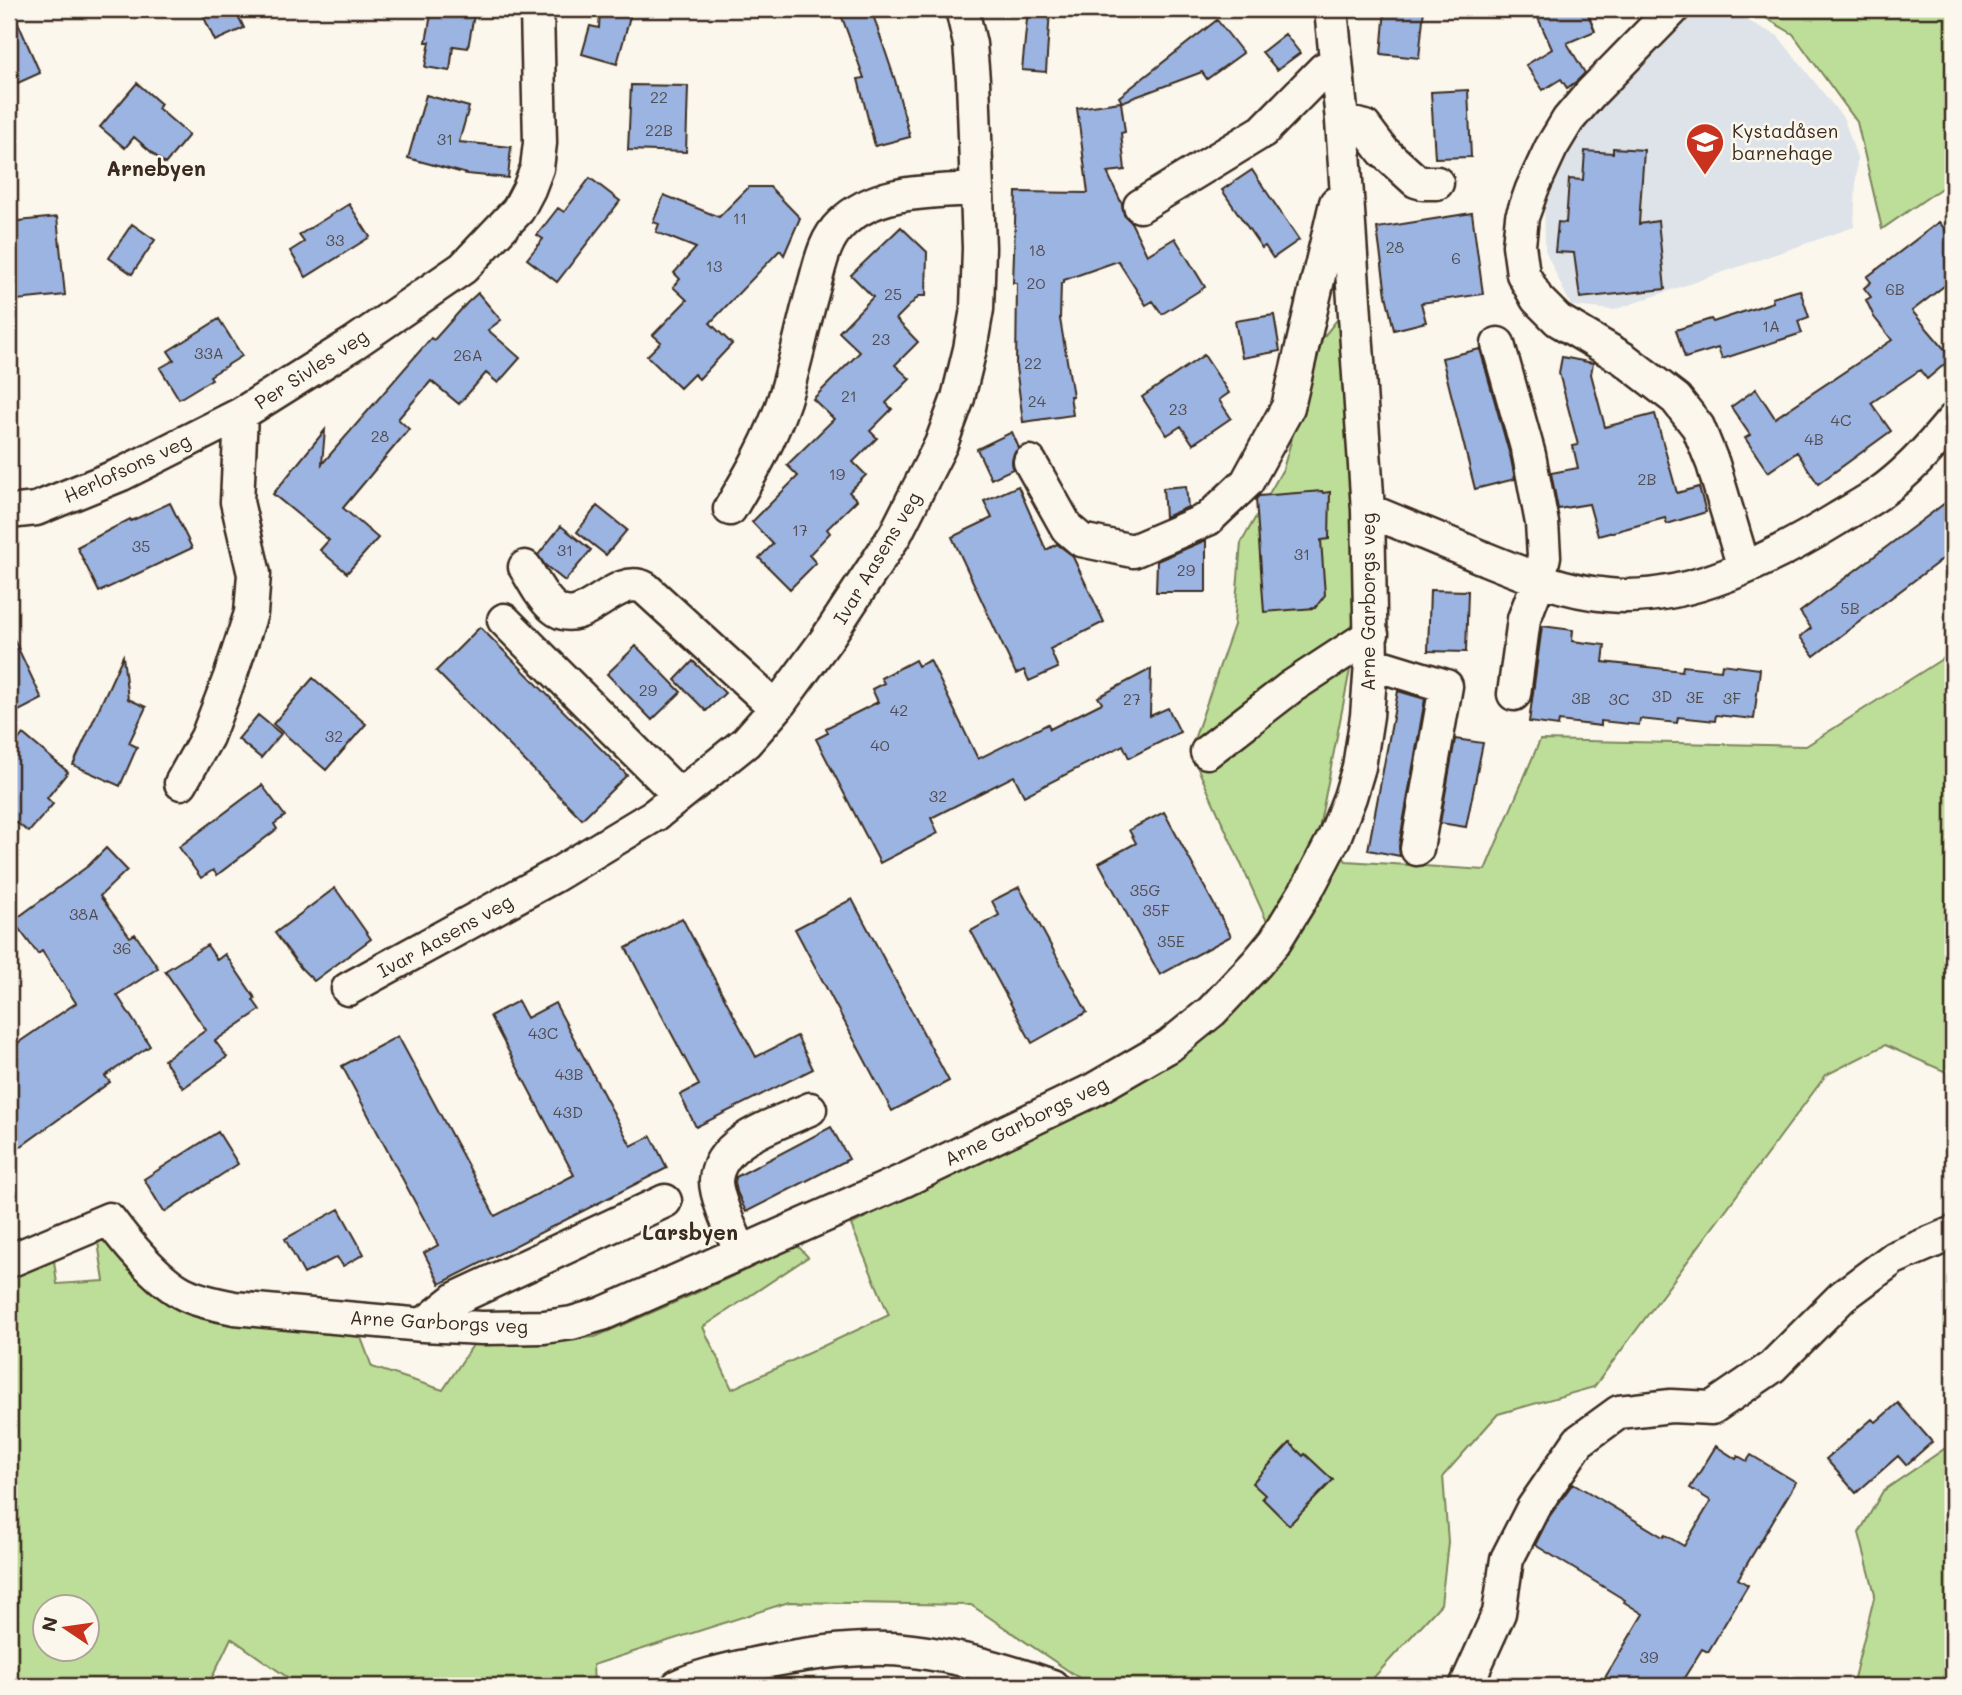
<svg xmlns="http://www.w3.org/2000/svg" width="1962" height="1695" font-family="Mali,sans-serif">
  <style>
    .built { fill: #dee3e9 }
    .green { fill: #bdde98; stroke: #7c845b; stroke-width: 2; fill-rule: evenodd }
    .building { fill: #9cb4e1; stroke: #3b2a1e; stroke-width: 2 }
    .lines { fill: none; stroke-linecap: round; stroke-linejoin: round }
    .minor-casing { stroke: #3b2a1e; stroke-width: 37 }
    .minor { stroke: #fbf7ec; stroke-width: 32 }
    .labels { text-anchor: middle; stroke-width: 5; stroke-linejoin: round; paint-order: stroke }
    .number-label { font-size: 16px; fill: #534c4f }
    .poi-label { font-size: 19px; fill: #3b2a1e; stroke: #fbf7ec; text-anchor: start }
    .street-label { font-size: 19px; fill: #3b2a1e; stroke: #fbf7ec }
    .neighbourhood-label { font-size: 21px; font-weight: bold; fill: #3b2a1e; stroke: #fbf7ec }
  </style>
  <rect width="100%" height="100%" fill="#fbf7ec"/>
  <filter id="ink" filterUnits="userSpaceOnUse"><feTurbulence type="fractalNoise" baseFrequency=".0143" numOctaves="2"/><feDisplacementMap in="SourceGraphic" scale="14" xChannelSelector="R" yChannelSelector="G"/><feConvolveMatrix kernelMatrix="1 2 1 2 8 2 1 2 1" color-interpolation-filters="sRGB"/></filter>
  <g filter="url(#ink)">
    <!-- built -->
    <path class="built" d="M1698,9H1725L1778,36L1844,119L1857,158L1854,227L1614,310L1571,306L1545,250L1544,195L1582,125Z"/>
    <!-- green -->
    <path class="green" d="M1751,9H1953V180L1882,229L1857,122L1793,34Z
      M1345,310L1356,639L1320,823L1346,861L1485,870L1540,740L1806,746L1953,652V1075L1885,1045L1826,1075L1594,1387L1498,1414L1443,1476L1448,1542L1441,1604L1366,1686H1091L971,1605L789,1602L593,1665L594,1686H300L231,1638L208,1686H9V1272L53,1252L57,1284L104,1281L97,1236L111,1241L186,1311L360,1335L372,1367L443,1390L473,1345L595,1337L685,1298L798,1246L808,1257L703,1327L732,1389L889,1315L851,1225L992,1150L1175,1062L1283,957L1190,751L1234,625L1241,543L1283,469L1320,341ZM46,1608H88V1650H46Z
      M1953,1443V1686H1852L1875,1594L1859,1533L1883,1491Z"/>
    <!-- building -->
    <path class="building" d="M9,9H12L40,73L9,87Z
      M200,9H235L244,28L215,41Z
      M432,9H475L468,48L453,46L450,71L425,67L430,42H426Z
      M600,9H632L617,64L582,54L590,26L599,28Z
      M839,9H871L895,80L910,137L875,146L858,79L864,78Z
      M1028,9H1050L1046,72L1022,70Z
      M1385,9H1424L1419,58L1381,54Z
      M1534,9H1586L1595,31L1567,43L1585,73L1577,81L1567,88L1561,79L1543,90L1526,65L1552,49Z
      M1217,20L1243,53L1207,79L1202,72L1122,102L1119,97Z
      M1285,34L1300,53L1277,70L1262,52Z
      M137,83L161,104L158,108L189,135L165,164L134,137L125,148L100,127Z
      M631,85L688,86L686,152L628,150Z
      M1468,90L1471,157L1435,158L1431,92Z
      M426,95L469,107L459,142L511,147L508,178L467,174L408,158Z
      M1121,102L1125,132L1121,133L1125,170L1107,172L1122,204L1124,215L1131,222L1147,255L1175,238L1205,287L1162,314L1153,301L1146,305L1118,261L1064,280V283H1061L1060,319L1073,396H1070L1073,415L1023,422L1016,367L1017,283H1013L1016,192L1088,193L1077,108Z
      M1613,148L1644,150L1639,224L1658,221L1665,289L1580,298L1574,253L1555,252L1558,222L1566,223L1569,179L1583,180L1585,151L1613,153Z
      M1252,170L1299,240L1273,258L1265,246L1262,248L1222,190Z
      M590,178L620,201L557,282L527,259L543,239L537,235L558,208L564,212Z
      M749,187H770L800,218L784,255L780,250L710,323L732,344L699,379L694,374L680,388L647,356L661,342L653,335L687,300L673,287L680,279L674,273L696,248L656,232L659,224L653,222L664,195L719,217Z
      M349,204L370,237L306,277L290,251L304,242L299,235Z
      M1472,213L1483,294L1421,303L1426,322L1394,330L1386,295L1377,228Z
      M57,217L65,295L17,300L9,222Z
      M1939,222L1953,239V279L1912,311L1952,358L1927,379L1920,370L1871,403L1891,431L1818,484L1797,452L1768,472L1745,438L1750,435L1731,407L1756,389L1775,418L1892,340L1874,317L1866,300L1871,297L1864,288L1871,282L1867,277Z
      M132,224L155,240L132,274L109,258Z
      M901,227L927,252L926,296H919L896,319L918,342L895,365L910,379L886,403L892,409L870,431L877,438L853,462L866,475L849,492L857,500L827,529L830,533L809,555L816,563L790,589L759,558L773,544L752,522L798,476L787,465L834,419L813,399L860,352L839,332L873,297L851,275Z
      M1800,290L1809,317L1798,321L1802,333L1722,359L1718,348L1685,358L1676,330L1711,319L1713,322L1773,302L1772,298Z
      M478,293L501,320L488,330L520,358L498,383L486,373L459,404L431,381L398,419L409,429L343,508L378,538L347,573L320,550L329,540L273,494L325,430L322,464L431,338L434,340L467,303Z
      M1274,315L1280,351L1242,358L1235,321Z
      M219,319L242,356L210,376L212,379L179,399L160,368L174,360L168,351Z
      M1480,349L1511,459L1515,479L1475,489L1442,358Z
      M1204,355L1229,393L1219,400L1231,418L1193,444L1181,426L1167,435L1142,397Z
      M1562,357L1593,363L1591,374L1605,427L1655,414L1677,493L1699,487L1706,512L1667,524L1665,518L1598,536L1589,504L1558,509L1551,473L1578,468L1573,446L1578,445L1559,373Z
      M1012,432L1019,448L1014,453L1012,461L1013,469L991,479L977,449Z
      M1018,486L1046,550L1057,544L1072,555L1104,622L1050,649L1058,668L1029,681L1024,670L1016,674L952,537L992,518L984,501Z
      M1186,486L1188,507L1165,517L1163,488Z
      M1322,491L1323,493L1330,492L1329,539L1321,540L1325,595L1315,608L1264,612L1256,499L1259,496Z
      M1953,497V551L1814,656L1800,637L1811,628L1800,612Z
      M170,503L192,548L99,592L77,547L130,519L131,521Z
      M597,506L627,530L606,555L577,532Z
      M561,526L591,550L565,581L545,565L538,555Z
      M1206,540V592H1156L1157,561Z
      M1430,590L1468,591L1466,652L1428,651Z
      M1542,626L1573,630L1572,641L1605,645L1603,662L1682,671L1683,666L1721,670L1722,664L1760,669L1754,719L1716,715L1715,721L1678,717L1677,723L1640,719L1639,725L1601,721V726L1559,721L1558,726L1529,722Z
      M480,627L627,775L582,819L436,671Z
      M9,629L42,699L17,712L9,695Z
      M636,646L681,692L652,720L607,674Z
      M123,656L128,699L146,707L129,743L137,747L120,786L73,765Z
      M915,660L918,666L930,660L978,759L1048,724L1050,729L1102,703L1098,697L1151,669L1150,716L1168,708L1180,732L1129,758L1123,745L1024,796L1014,776L931,818L938,833L880,863L816,739L828,733L826,728L878,702L872,689L884,683L881,678Z
      M693,661L725,693L706,711L675,680Z
      M313,678L366,724L326,770L273,724Z
      M1398,691L1425,699L1399,846L1400,856L1368,850Z
      M258,715L281,734L261,758L238,739Z
      M23,734L68,772L47,798L53,804L29,832L9,817V752Z
      M1455,739L1483,743L1466,827L1440,823Z
      M262,785L285,816L274,824L277,829L217,875L213,870L201,878L179,847Z
      M1164,812L1231,936L1160,975L1099,863L1136,843L1129,830Z
      M106,848L127,870L100,896L130,937L135,934L158,968L117,995L150,1046L105,1076L110,1082L9,1155V1049L76,1003L42,951L38,954L13,921L88,866Z
      M1019,887L1087,1012L1032,1043L971,931L999,915L992,901Z
      M335,888L371,939L314,981L301,968L275,933Z
      M852,899L949,1081L892,1111L795,929Z
      M682,918L756,1057L797,1036L813,1069L696,1127L680,1095L699,1085L626,948Z
      M207,945L217,960L225,954L255,998L253,1000L260,1010L215,1041L227,1057L183,1088L164,1060L206,1030L165,971Z
      M518,1001L527,1018L555,1003L631,1146L651,1136L667,1168L440,1284L424,1253L438,1245L342,1066L398,1036L495,1216L574,1175L490,1016Z
      M831,1127L849,1159L746,1212L737,1192L735,1182L736,1177Z
      M218,1132L238,1164L164,1212L144,1179Z
      M339,1209L364,1254L343,1266L337,1257L304,1274L285,1239Z
      M1898,1403L1932,1442L1906,1465L1898,1456L1856,1493L1826,1459L1872,1419L1876,1422Z
      M1290,1443L1303,1456L1305,1454L1333,1480L1289,1525L1262,1498L1265,1495L1252,1483Z
      M1716,1446L1736,1459L1738,1456L1747,1461L1751,1455L1796,1482L1738,1579L1748,1585L1708,1652L1702,1649L1679,1686H1600L1643,1614L1624,1602L1625,1600L1535,1545L1549,1517L1573,1483L1663,1537L1665,1535L1684,1546L1711,1501L1690,1488Z"/>
    <g class="lines">
      <!-- minor casing -->
      <g class="minor-casing">
        <path id="minor" d="M1673,9L1590,94L1568,120L1551,148L1532,189L1522,217L1519,245L1523,274L1537,299L1558,320L1624,359L1676,399L1698,427L1713,464L1744,568
          M1342,121L1365,127L1383,151L1416,181L1423,183H1437
          M1140,206L1263,131L1324,69L1336,66
          M1498,344L1529,455L1542,523L1544,556L1539,580L1524,619L1514,694
          M1030,462L1067,528L1081,540L1133,551L1208,519L1247,482L1288,407L1336,203
          M730,509C751,474 771,439 784,400C796,362 803,324 814,286C820,265 824,240 841,224C876,189 931,192 977,189
          M1368,510C1406,526 1444,541 1481,557C1523,574 1563,591 1608,595C1686,603 1772,559 1837,519C1850,511 1865,503 1878,494C1907,474 1931,447 1953,420
          M9,512L36,509L122,474L241,414
          M525,567C533,580 542,599 554,608C582,632 615,572 645,588L776,708
          M504,620L679,795
          M1371,663L1446,686L1417,849
          M1207,752L1291,687L1372,634
          M181,783L207,737L230,677L251,613L254,574L237,502L241,414L354,343L463,268L518,210L529,189L537,168L540,143L537,9
          M348,989L554,876L655,815L746,742L776,708L826,640L895,535L941,444L958,398L970,349L977,309L979,248L973,80L970,44L962,9
          M741,1253C734,1236 716,1199 716,1181C718,1140 779,1123 810,1109
          M9,1261L109,1219C126,1242 156,1278 181,1292C197,1301 216,1304 234,1308L423,1325L482,1328L544,1327L572,1323L602,1314L905,1180L1093,1090L1169,1046L1212,1011L1257,963L1275,941L1310,884L1334,838L1350,797L1359,767L1367,716L1371,663L1368,510L1342,121L1331,9
          M423,1325L457,1298L665,1201
          M678,1686C702,1675 728,1670 754,1664C802,1654 865,1644 913,1651C960,1657 1007,1670 1052,1686
          M1466,1686L1499,1613L1507,1559L1533,1508L1579,1441L1619,1412L1671,1406L1712,1408L1772,1367L1843,1296L1894,1258L1953,1233"/>
      </g>
      <!-- minor -->
      <use href="#minor" class="minor"/>
    </g>
  </g>
  <!-- icons -->
  <defs>
    <g id="school-pin" transform="scale(2.0125)"><path d="M0 17L-7.5 6A9.5 9.5 0 1 1 7.5 6Z" fill="#c8321e" stroke="#fbf7ec"/><path d="M0-5L7-2L0 1L-7-2ZM-4 1L0 2.5L4 1V4Q0 6-4 4Z" fill="#fff"/></g>
  </defs>
  <g fill-rule="evenodd">
    <use href="#school-pin" x="1705" y="142"/>
  </g>
  <g class="labels">
    <!-- number labels -->
    <g class="number-label">
      <text x="659" y="103">22</text>
      <text x="659" y="136">22B</text>
      <text x="445" y="145">31</text>
      <text x="740" y="224">11</text>
      <text x="335" y="246">33</text>
      <text x="1395" y="253">28</text>
      <text x="1037" y="256">18</text>
      <text x="1456" y="264">6</text>
      <text x="714" y="272">13</text>
      <text x="1036" y="289">20</text>
      <text x="1895" y="295">6B</text>
      <text x="893" y="300">25</text>
      <text x="1771" y="332">1A</text>
      <text x="881" y="345">23</text>
      <text x="209" y="359">33A</text>
      <text x="468" y="361">26A</text>
      <text x="1033" y="369">22</text>
      <text x="849" y="402">21</text>
      <text x="1037" y="407">24</text>
      <text x="1178" y="415">23</text>
      <text x="1841" y="426">4C</text>
      <text x="380" y="442">28</text>
      <text x="1814" y="445">4B</text>
      <text x="837" y="480">19</text>
      <text x="1647" y="485">2B</text>
      <text x="800" y="536">17</text>
      <text x="141" y="552">35</text>
      <text x="565" y="556">31</text>
      <text x="1302" y="560">31</text>
      <text x="1186" y="576">29</text>
      <text x="1850" y="614">5B</text>
      <text x="648" y="696">29</text>
      <text x="1662" y="702">3D</text>
      <text x="1695" y="703">3E</text>
      <text x="1581" y="704">3B</text>
      <text x="1732" y="704">3F</text>
      <text x="1132" y="705">27</text>
      <text x="1619" y="705">3C</text>
      <text x="899" y="716">42</text>
      <text x="334" y="742">32</text>
      <text x="880" y="751">40</text>
      <text x="938" y="802">32</text>
      <text x="1145" y="896">35G</text>
      <text x="1156" y="916">35F</text>
      <text x="84" y="920">38A</text>
      <text x="1171" y="947">35E</text>
      <text x="122" y="954">36</text>
      <text x="543" y="1039">43C</text>
      <text x="569" y="1080">43B</text>
      <text x="568" y="1118">43D</text>
      <text x="1649" y="1663">39</text>
    </g>
    <!-- poi labels -->
    <g class="poi-label">
      <text x="1732" y="138">Kystadåsen<tspan x="1732" dy="22">barnehage</tspan></text>
    </g>
    <!-- street labels -->
    <g class="street-label">
      <text transform="translate(311 369) rotate(-33)" y="7">Per Sivles veg</text>
      <text transform="translate(127 468) rotate(-25)" y="7">Herlofsons veg</text>
      <text transform="translate(877 558) rotate(-59)" y="7">Ivar Aasens veg</text>
      <text transform="translate(1368 602) rotate(-90)" y="7">Arne Garborgs veg</text>
      <text transform="translate(445 936) rotate(-29)" y="7">Ivar Aasens veg</text>
      <text transform="translate(1026 1121) rotate(-26)" y="7">Arne Garborgs veg</text>
      <text transform="translate(439 1322) rotate(3)" y="7">Arne Garborgs veg</text>
    </g>
    <!-- neighbourhood labels -->
    <g class="neighbourhood-label">
      <text x="156" y="176">Arnebyen</text>
      <text x="690" y="1240">Larsbyen</text>
    </g>
  </g>
  <!-- margin -->
  <rect width="1962" height="1695" fill="none" stroke="#fbf7ec" stroke-width="35"/>
  <rect x="18" y="18" width="1927" height="1660" fill="none" stroke="#3b2a1e" stroke-width="2.5" filter="url(#ink)"/>
  <!-- north arrow -->
  <g transform="translate(66 1628) rotate(283)"><circle r="33" fill="#fbf7ec" stroke="#aea59a" stroke-width="2"/>
  <path d="M0-5L12 26L0 18L-12 26Z" fill="#c8321e"/>
  <text y="-10" font-size="19" font-weight="bold" text-anchor="middle" fill="#3b2a1e">N</text>
  </g>
</svg>
